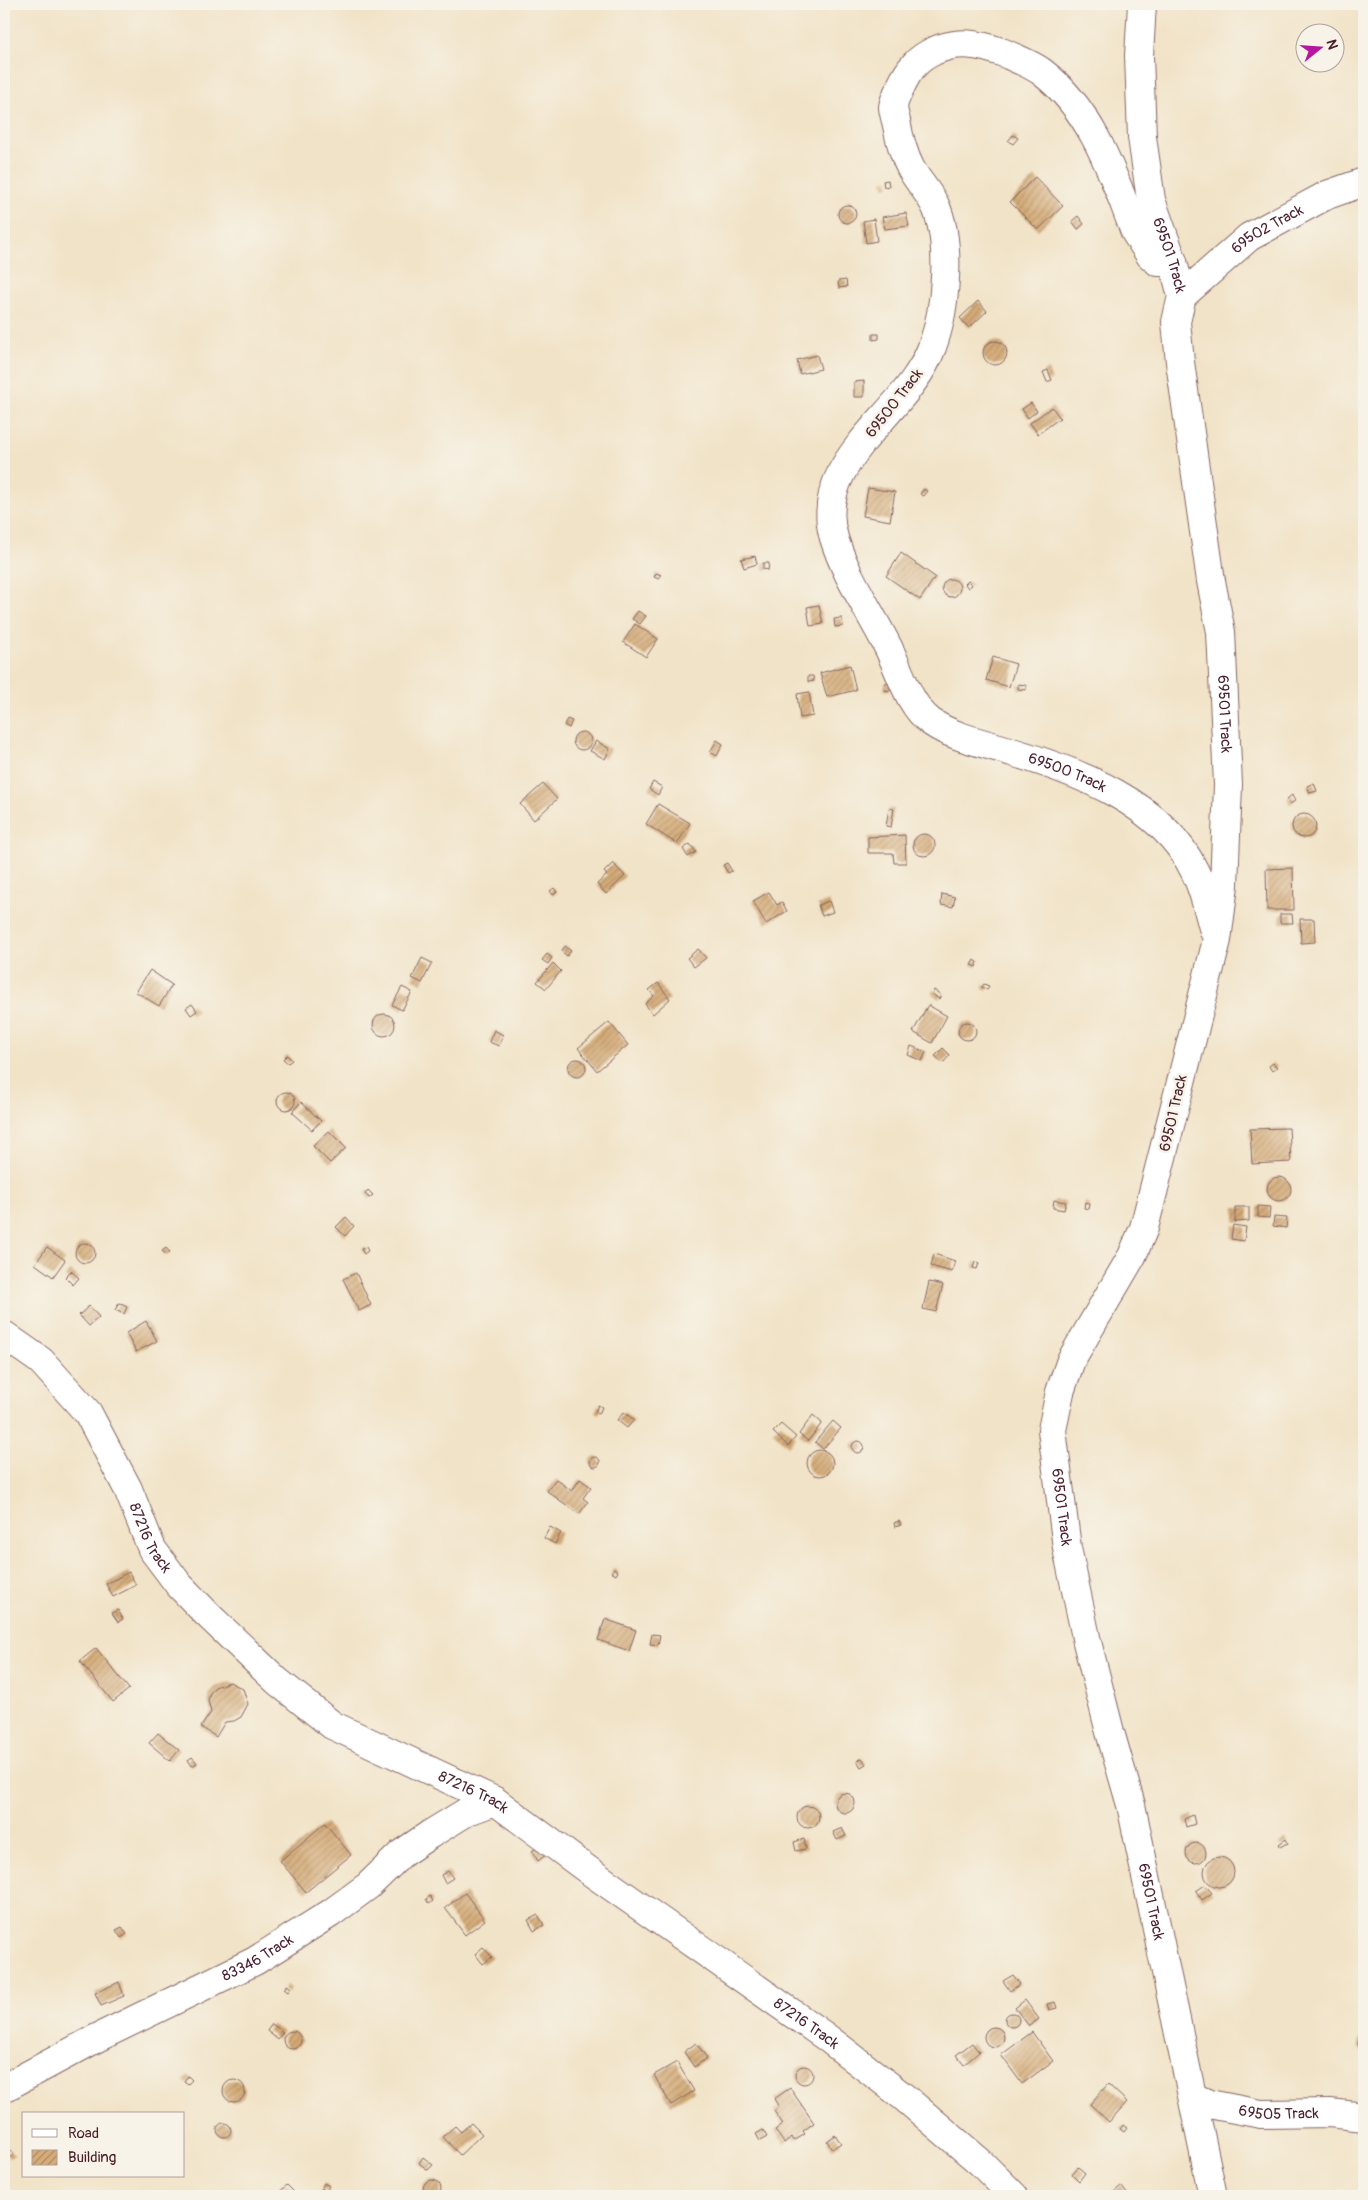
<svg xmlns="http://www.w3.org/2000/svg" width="1368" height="2200" font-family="Pangolin,sans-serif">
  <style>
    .building { fill: url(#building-hatch) }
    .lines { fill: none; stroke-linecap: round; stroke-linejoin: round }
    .minor-casing { stroke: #846462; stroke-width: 30 }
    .minor { stroke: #fff; stroke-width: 28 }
    .labels { text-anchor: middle; stroke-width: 5; stroke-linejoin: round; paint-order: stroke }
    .street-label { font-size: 15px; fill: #4a1f2b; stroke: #f7f3e8 }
  </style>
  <defs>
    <pattern id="building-hatch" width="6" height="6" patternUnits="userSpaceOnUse" patternTransform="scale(1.25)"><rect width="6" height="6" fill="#d5ac78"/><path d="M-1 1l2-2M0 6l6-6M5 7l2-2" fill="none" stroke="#af8b63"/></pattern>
  </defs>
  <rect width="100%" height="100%" fill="#f7f3e8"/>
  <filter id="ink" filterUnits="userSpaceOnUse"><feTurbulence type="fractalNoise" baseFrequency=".02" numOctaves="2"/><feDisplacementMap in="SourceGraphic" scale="10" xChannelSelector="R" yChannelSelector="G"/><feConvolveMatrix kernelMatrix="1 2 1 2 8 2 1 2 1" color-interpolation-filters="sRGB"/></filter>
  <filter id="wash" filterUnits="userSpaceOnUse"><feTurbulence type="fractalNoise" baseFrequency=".0096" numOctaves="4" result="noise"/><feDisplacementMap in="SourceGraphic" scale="20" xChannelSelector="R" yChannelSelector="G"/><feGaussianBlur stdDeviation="1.12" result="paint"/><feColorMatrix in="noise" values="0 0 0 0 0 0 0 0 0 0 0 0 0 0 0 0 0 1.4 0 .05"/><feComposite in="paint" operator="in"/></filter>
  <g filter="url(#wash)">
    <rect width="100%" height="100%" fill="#f1e3c7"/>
    <g id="blocks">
      <!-- building -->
      <path class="building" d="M1013,135L1018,138L1013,144L1008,141Z
        M1035,177L1063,206L1038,230L1010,202Z
        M888,180L889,186L884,187L883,181Z
        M838 214a9 9 0 1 1 18 0a9 9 0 1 1-18 0Z
        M906,213L909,226L885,229L882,217Z
        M1078,216L1084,224L1078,229L1072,221Z
        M874,219L877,241L866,243L863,221Z
        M846,280L847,287L839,288L838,281Z
        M978,301L987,311L969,328L960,318Z
        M873,334H879V339L873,340Z
        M983 353a12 12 0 1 1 24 0a12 12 0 1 1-24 0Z
        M817,355L821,369L800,374L797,360Z
        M1048,370L1052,380L1047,382L1043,372Z
        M864,381V397H854V382Z
        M1031,403L1037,411L1028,418L1022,409Z
        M1052,407L1060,418L1038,434L1030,423Z
        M868,488L895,492L890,521L863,516Z
        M924,489L927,491L923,496L920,494Z
        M901,553L935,577L920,600L886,576Z
        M755,556L757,564L744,568L741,559Z
        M763,563H769L768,570L763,569Z
        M656,573L661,575L659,579L654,577Z
        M942 588a9 9 0 1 1 18 0a9 9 0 1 1-18 0Z
        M968,581L972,585L968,588L965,584Z
        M819,605L823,624L810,626L807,607Z
        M638,611L646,616L640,624L632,619Z
        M842,618L843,626L835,627L834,619Z
        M635,624L658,639L646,657L623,642Z
        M993,657L1016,664L1009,687L986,680Z
        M850,665L856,690L827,697L820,673Z
        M808,676H813L814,681L808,682Z
        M885,683H890V691L884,690Z
        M1018,684L1026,685V690L1018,689Z
        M809,692L813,716L800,718L797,694Z
        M567,719L572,721L569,728L564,725Z
        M573 741a9 9 0 1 1 18 0a9 9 0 1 1-18 0Z
        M717,740L723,744L717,756L710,752Z
        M596,741L610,749L605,759L590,751Z
        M653,782L662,787L658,795L649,789Z
        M1314,783L1317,791L1310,793L1307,786Z
        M543,784L557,799L534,820L520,804Z
        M1292,795L1295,801L1290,804L1287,799Z
        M658,804L690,823L677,844L646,824Z
        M889,808L894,809L891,827L886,826Z
        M1292 826a12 12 0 1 1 24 0a12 12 0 1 1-24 0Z
        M913 845a11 11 0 1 1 22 0a11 11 0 1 1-22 0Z
        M905,835L906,863H894L893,853H868V837Z
        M690,844L696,852L688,857L683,849Z
        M613,863L625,876L606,894L597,884L607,875L604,872Z
        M727,863L732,871L728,873L723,865Z
        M1293,868L1294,910H1267L1266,869Z
        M554,888L557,892L553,895L550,891Z
        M769,892L777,905L782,902L787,911L766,924L753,901Z
        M942,894L955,897L953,907L941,905Z
        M829,901L833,912L822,916L818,905Z
        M1280,914H1292L1293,923H1280Z
        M1300,919H1314L1315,942L1301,943Z
        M565,946L571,951L567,956L561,951Z
        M698,949L706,958L694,967L687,958Z
        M547,954L552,958L548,964L542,960Z
        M422,958L432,963L422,983L412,978Z
        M974,960L978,962L976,967L971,965Z
        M553,963L561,971L546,989L537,982Z
        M150,970L172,985L159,1006L136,992Z
        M658,983L670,999L653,1014L645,1004L654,996L649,990Z
        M984,984L989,986L987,990L982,987Z
        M402,987L412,992L402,1010L392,1005Z
        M934,990L941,995L939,999L932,994Z
        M192,1004L197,1011L191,1015L186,1008Z
        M928,1005L947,1016L932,1043L913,1032Z
        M373 1025a11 11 0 1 1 22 0a11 11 0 1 1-22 0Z
        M958 1031a9 9 0 1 1 18 0a9 9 0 1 1-18 0Z
        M609,1022L628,1045L597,1071L578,1048Z
        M494,1030L503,1035L499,1046L489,1042Z
        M911,1046L926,1052L922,1061L908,1055Z
        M943,1048L950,1055L943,1063L935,1056Z
        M287,1055L292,1060L288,1063L283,1059Z
        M568 1068a9 9 0 1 1 18 0a9 9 0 1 1-18 0Z
        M1273,1063L1277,1067L1272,1071L1269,1066Z
        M277 1101a9 9 0 1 1 18 0a9 9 0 1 1-18 0Z
        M301,1102L321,1121L312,1130L292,1112Z
        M1289,1128L1291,1162L1252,1164L1250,1129Z
        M329,1131L346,1148L330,1163L313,1146Z
        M1267 1189a12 12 0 1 1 24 0a12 12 0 1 1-24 0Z
        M368,1190L373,1195L369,1198L365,1194Z
        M1054,1200L1066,1202L1064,1210L1053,1208Z
        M1085,1202L1090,1204L1089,1209L1084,1208Z
        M1258,1206L1270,1207L1269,1218L1258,1217Z
        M1235,1207H1249V1221L1235,1222Z
        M346,1217L354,1226L345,1236L336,1227Z
        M1274,1217L1287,1218L1286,1228L1273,1226Z
        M1233,1225L1246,1227L1244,1241L1231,1239Z
        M75 1253a10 10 0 1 1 20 0a10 10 0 1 1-20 0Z
        M47,1247L65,1260L53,1277L35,1264Z
        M366,1247L368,1251L364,1254L361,1249Z
        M166,1248L170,1252L166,1255L162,1251Z
        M934,1254L955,1261L952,1272L931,1266Z
        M975,1262L979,1263L977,1269L973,1268Z
        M71,1271L79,1278L73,1285L65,1277Z
        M356,1273L371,1305L359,1311L343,1279Z
        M929,1282L943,1285L936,1312L923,1309Z
        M119,1303L127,1307L124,1314L115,1310Z
        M89,1306L99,1317L89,1326L79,1315Z
        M146,1321L157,1341L136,1352L126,1333Z
        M598,1405L602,1407L599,1414L595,1412Z
        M624,1412L634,1420L627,1428L617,1420Z
        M813,1415L822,1423L808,1441L799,1434Z
        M833,1421L841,1428L823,1449L815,1442Z
        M781,1424L796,1437L788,1446L773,1432Z
        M852 1447a6 6 0 1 1 12 0a6 6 0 1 1-12 0Z
        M807 1463a13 13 0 1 1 26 0a13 13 0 1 1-26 0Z
        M590 1462a5 5 0 1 1 10 0a5 5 0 1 1-10 0Z
        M556,1479L572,1491L580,1479L591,1487L583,1498L588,1502L579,1514L547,1491Z
        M899,1521L901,1525L895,1527L894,1523Z
        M550,1527L561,1533L555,1544L544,1538Z
        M614,1568L618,1571L616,1575L611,1572Z
        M129,1572L136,1585L113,1597L106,1584Z
        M118,1610L123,1619L118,1622L112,1613Z
        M605,1619L636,1630L629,1651L598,1640Z
        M652,1634L660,1635L658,1645L650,1644Z
        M96,1648L129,1689L113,1702L80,1661Z
        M230,1682L243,1689L248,1704L241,1717L234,1721L225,1722L216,1737L201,1727L211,1712L208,1701L210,1693L215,1687Z
        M158,1733L179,1750L170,1761L149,1743Z
        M192,1757L197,1763L192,1766L188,1760Z
        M862,1758L866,1764L861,1767L857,1761Z
        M835 1803a10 10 0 1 1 20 0a10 10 0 1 1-20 0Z
        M797 1817a11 11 0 1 1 22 0a11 11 0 1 1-22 0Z
        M1193,1815L1195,1824L1186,1827L1184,1819Z
        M325,1823L351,1855L306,1892L280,1861Z
        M842,1828L846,1836L837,1840L833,1832Z
        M804,1839L806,1849L796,1851L794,1842Z
        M1286,1839L1288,1843L1281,1847L1279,1844Z
        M1186 1853a10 10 0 1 1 20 0a10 10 0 1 1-20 0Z
        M541,1845L547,1854L538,1861L532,1851Z
        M1204 1872a15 15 0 1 1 30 0a15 15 0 1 1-30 0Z
        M448,1871L453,1878L445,1883L441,1875Z
        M1205,1885L1212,1893L1202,1900L1196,1891Z
        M465,1893L485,1920L465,1935L445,1908Z
        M430,1896L433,1901L429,1904L426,1899Z
        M538,1915L544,1925L534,1931L528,1920Z
        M122,1927L127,1934L121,1938L116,1930Z
        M483,1947L492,1957L483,1964L475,1954Z
        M1013,1975L1020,1984L1010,1991L1003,1981Z
        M119,1982L124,1996L101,2006L95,1993Z
        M287,1985L291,1988L288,1992L284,1989Z
        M1025,2000L1039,2019L1029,2026L1015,2008Z
        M1055,2002L1057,2008L1049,2010L1047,2004Z
        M1005 2020a7 7 0 1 1 14 0a7 7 0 1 1-14 0Z
        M272,2024L283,2032L277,2039L267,2031Z
        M984 2037a10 10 0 1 1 20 0a10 10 0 1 1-20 0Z
        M283 2040a9 9 0 1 1 18 0a9 9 0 1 1-18 0Z
        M1032,2032L1053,2061L1022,2084L1001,2055Z
        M1364,2033V2053L1359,2048L1358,2043Z
        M696,2043L707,2058L694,2067L684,2052Z
        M972,2043L979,2052L964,2065L956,2055Z
        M677,2062L694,2091L671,2105L654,2075Z
        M795 2075a9 9 0 1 1 18 0a9 9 0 1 1-18 0Z
        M188,2076L192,2080L188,2084L184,2081Z
        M223 2091a11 11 0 1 1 22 0a11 11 0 1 1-22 0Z
        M1108,2084L1127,2102L1109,2122L1090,2104Z
        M790,2088L814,2123L803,2131L805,2134L794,2141L792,2137L784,2143L775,2130L783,2124L774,2111L779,2107L774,2099Z
        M217 2130a7 7 0 1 1 14 0a7 7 0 1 1-14 0Z
        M471,2123L482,2134L460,2155L443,2137L455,2126L461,2132Z
        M1123,2125L1127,2128L1124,2132L1120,2129Z
        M763,2130L767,2137L760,2141L756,2134Z
        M835,2135L841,2143L832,2149L827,2141Z
        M10,2150L14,2155L9,2158L6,2153Z
        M423,2157L433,2165L428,2170L419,2163Z
        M1078,2167L1085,2173L1079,2181L1072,2174Z
        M423 2189a9 9 0 1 1 18 0a9 9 0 1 1-18 0Z
        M324,2183L329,2186L326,2192L321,2189Z
        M287,2185L298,2196H275Z
        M1121,2186L1129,2196H1109Z"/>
    </g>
  </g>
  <g filter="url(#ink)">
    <use href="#blocks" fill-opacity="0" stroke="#846462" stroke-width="1"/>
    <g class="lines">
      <!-- minor casing -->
      <g class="minor-casing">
        <g id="minor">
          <path id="s1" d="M1142,4L1139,56L1142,137L1151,200L1173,262L1182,296L1176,322L1180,362L1211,581L1221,632L1228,785L1224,885L1217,940L1144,1228L1132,1256L1071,1360L1060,1392L1052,1430L1067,1548L1087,1642L1110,1732L1131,1805L1213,2196"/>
          <path id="s2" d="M1173,262H1158L1150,255L1135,232C1113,175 1093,111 1042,72C1031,64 1017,59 1004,53C979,44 959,40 934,51C917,59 909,69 901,86C898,92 894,100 893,107C893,109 895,118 896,121C899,137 903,154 911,169C918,181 928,192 935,205C952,241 946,310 932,347C909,413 810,460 834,538C846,577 870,611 888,647C900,671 909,706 931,722C954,738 985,743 1012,752C1078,772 1162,803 1194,870C1204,889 1208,911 1214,931"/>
          <path id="s3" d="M1182,296L1249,237L1327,195L1364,182"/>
          <path id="s4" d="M4,1335L41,1361L88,1413L128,1489L152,1549L179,1585L208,1615L277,1681L332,1725L495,1801L588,1870L826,2037L905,2098L980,2162L1014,2196"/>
          <path id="s5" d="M4,2088L97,2038L255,1961L331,1913L368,1886L401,1854L429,1835L468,1811L495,1801"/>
          <path id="s6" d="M1193,2097L1209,2104L1261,2114L1330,2113L1364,2117"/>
        </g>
      </g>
      <!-- minor -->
      <use href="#minor" class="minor"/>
    </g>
  </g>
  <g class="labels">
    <!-- street labels -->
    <g class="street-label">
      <text dy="5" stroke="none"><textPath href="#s3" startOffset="109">69502 Track</textPath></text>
      <text dy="5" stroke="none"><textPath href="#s1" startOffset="255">69501 Track</textPath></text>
      <text transform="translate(894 403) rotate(-52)" y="5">69500 Track</text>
      <text dy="5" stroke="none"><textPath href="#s1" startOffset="720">69501 Track</textPath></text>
      <text dy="5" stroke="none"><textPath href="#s2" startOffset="1258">69500 Track</textPath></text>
      <text transform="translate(1173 1113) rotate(-77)" y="5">69501 Track</text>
      <text dy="5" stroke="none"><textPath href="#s1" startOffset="1545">69501 Track</textPath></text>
      <text dy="5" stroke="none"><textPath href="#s4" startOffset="255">87216 Track</textPath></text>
      <text dy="5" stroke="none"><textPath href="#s4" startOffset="675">87216 Track</textPath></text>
      <text dy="5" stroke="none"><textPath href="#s1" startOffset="1950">69501 Track</textPath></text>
      <text dy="5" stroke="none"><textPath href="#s5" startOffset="285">83346 Track</textPath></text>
      <text dy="5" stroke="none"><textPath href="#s4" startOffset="1081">87216 Track</textPath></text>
      <text dy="5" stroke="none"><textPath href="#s6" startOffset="88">69505 Track</textPath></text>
    </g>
  </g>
  <!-- margin -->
  <rect width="1368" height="2200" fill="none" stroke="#f7f3e8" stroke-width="20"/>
  <!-- legend -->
  <rect x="22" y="2112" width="162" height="65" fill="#f7f3e8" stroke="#b29e9c"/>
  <rect x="32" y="2129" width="25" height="8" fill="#ffffff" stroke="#b29e9c"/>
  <text x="68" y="2138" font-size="15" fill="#4a1f2b">Road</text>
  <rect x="32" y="2150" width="25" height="15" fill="url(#building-hatch)" stroke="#b29e9c"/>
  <text x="68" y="2162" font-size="15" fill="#4a1f2b">Building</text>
  <!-- north arrow -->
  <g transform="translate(1320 48) rotate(73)"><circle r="24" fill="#f7f3e8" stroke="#b29e9c"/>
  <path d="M0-4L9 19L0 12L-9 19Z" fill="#b5179e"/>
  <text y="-8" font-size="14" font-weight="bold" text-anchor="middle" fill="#4a1f2b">N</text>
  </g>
</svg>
